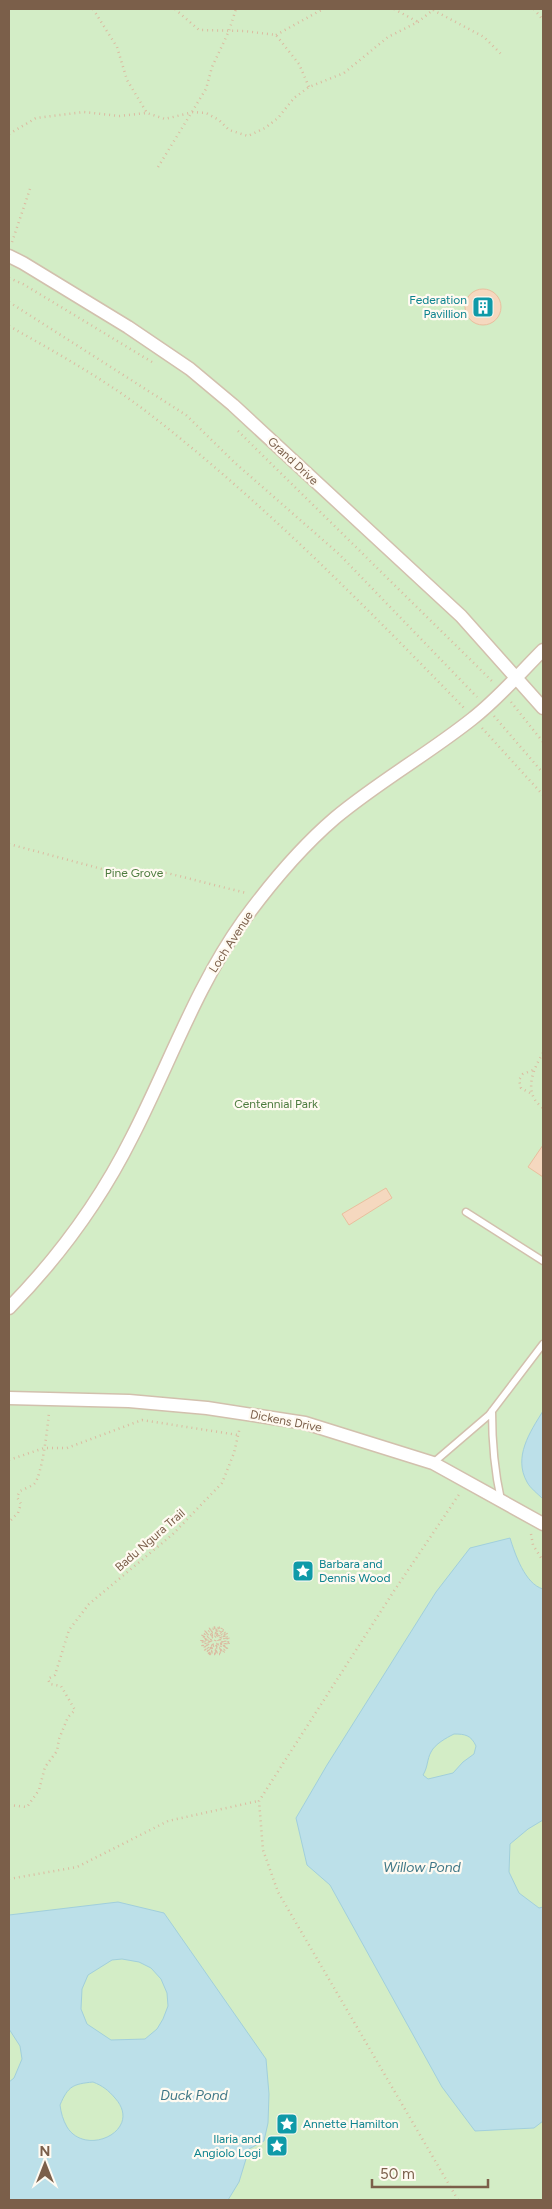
<svg xmlns="http://www.w3.org/2000/svg" width="552" height="2209" font-family="Figtree,sans-serif">
  <style>
    .green { fill: #d3edc6 }
    .water { fill: #bce0e9; stroke: #a1cfdc; fill-rule: evenodd }
    .building { fill: #f5d8bf; stroke: #e9bf9e }
    .lines { fill: none; stroke-linecap: round; stroke-linejoin: round }
    .service-casing { stroke: #d2c0ad; stroke-width: 9 }
    .minor-casing { stroke: #d2c0ad; stroke-width: 15 }
    .path { stroke: #dbbba1; stroke-width: 2.5; stroke-dasharray: 1 4; stroke-linecap: butt }
    .service { stroke: #fff; stroke-width: 6 }
    .minor { stroke: #fff; stroke-width: 12 }
    .labels { text-anchor: middle; stroke-width: 4.5; stroke-linejoin: round; paint-order: stroke }
    .culture-label { font-size: 12px; fill: #0d838f; stroke: #fffaf1; text-anchor: end }
    .street-label { font-size: 12px; fill: #7b5f4a; stroke: #fffaf1 }
    .park-label { font-size: 12px; fill: #4c7b3e; stroke: #fffaf1 }
    .water-label { font-size: 14px; font-style: italic; fill: #3f7787; stroke: #fffaf1 }
  </style>
  <rect width="100%" height="100%" fill="#fef7e9"/>
  <!-- green -->
  <path class="green" d="M9,9H543V2200H9Z"/>
  <!-- water -->
  <path class="water" d="M543,1411V1499C538,1494 530,1488 527,1482C513,1457 530,1432 543,1411Z
    M510,1538C515,1554 525,1584 543,1589V1820L528,1829L510,1844L509,1872L519,1893L539,1908L543,1907V2121L534,2128L475,2131L442,2087L330,1885L307,1865L296,1818L327,1765L436,1592L470,1548ZM454,1734C465,1734 471,1735 476,1746L474,1754L463,1762L453,1773L428,1779L423,1775C428,1767 427,1759 431,1752C435,1744 446,1738 454,1734Z
    M118,1902L164,1913L266,2059L269,2094L268,2123L264,2141L249,2149L239,2182L228,2200H9V2082L14,2078L22,2059L20,2046L9,2029V1915ZM122,1959L139,1962L151,1968L161,1979L167,1993L168,2006L163,2019L157,2029L145,2039L111,2040L87,2024L81,2009L82,1989L88,1975L112,1960ZM93,2082C103,2086 108,2090 115,2098C144,2130 86,2158 67,2127C63,2120 61,2113 60,2105C68,2086 73,2084 93,2082Z"/>
  <!-- building -->
  <path class="building" d="M465 307a18 18 0 1 1 36 0a18 18 0 1 1-36 0Z
    M543,1145V1177L528,1167Z
    M386,1188L392,1198L349,1225L342,1214Z"/>
  <g class="lines">
    <!-- service casing -->
    <g class="service-casing">
      <path id="service" d="M466,1212L543,1261
        M492,1411C492,1443 494,1469 501,1500
        M433,1463L489,1415L543,1344"/>
    </g>
    <!-- minor casing -->
    <g class="minor-casing">
      <path id="minor" d="M9,256L23,263L128,327L190,369L233,405L461,616L543,708
        M9,1308C59,1257 100,1201 132,1137C169,1065 196,987 243,921C270,884 300,848 335,818C378,782 428,754 472,719C498,699 520,673 543,650
        M9,1398L129,1401L207,1408L305,1423L433,1463L543,1524"/>
    </g>
    <!-- path -->
    <path class="path" d="M93,9L117,47L127,80L147,113
      M175,9L199,30L244,31L276,35L299,64L309,87
      M394,9L418,22
      M534,9L543,20
      M433,10L484,37L502,55
      M276,35L323,9
      M9,134L36,118L84,112L119,116L147,113L165,119L193,112L206,113L219,120L229,130L248,136L265,128L278,118L294,98L309,87L344,73L388,37L418,22L434,9
      M158,167L206,89L212,67L229,31L236,9
      M12,242L30,189
      M9,278L23,284L152,362
      M9,302L186,415L234,462L339,554L477,697
      M9,326C55,352 104,379 147,412C262,501 364,605 465,709
      M238,431L494,683
      M511,702L543,742
      M494,716L543,773
      M482,728L543,795
      M9,844L102,869L167,873L246,893
      M543,1053C532,1071 523,1094 543,1108
      M530,1093L521,1088L519,1080L523,1074L533,1070
      M9,1460L44,1448H67L142,1420L238,1435
      M11,1520L18,1513L21,1504L17,1497L20,1491C24,1489 30,1487 34,1484C42,1477 48,1425 49,1412
      M531,1534L533,1545L543,1561
      M215,1641L218,1634L214,1633L207,1637L214,1632L219,1633L221,1628C203,1624 194,1643 209,1653L203,1647L202,1638C206,1630 211,1627 219,1628L212,1629L205,1634V1636C208,1631 213,1629 219,1630L209,1633C202,1640 206,1645 210,1651L205,1646L204,1637L203,1642L206,1650C215,1655 220,1652 227,1647L222,1652L210,1654H221C230,1648 231,1640 225,1631L222,1630L226,1634L228,1642L226,1645L227,1638L222,1631C228,1641 226,1654 211,1651L220,1650L224,1646L217,1650L211,1649L207,1645L206,1640L208,1638C206,1642 208,1646 211,1648C209,1644 206,1640 211,1635L217,1634L210,1638L216,1636L211,1640L213,1645L210,1639L209,1642L214,1647L221,1644L212,1648H220L223,1640L220,1635L222,1643L220,1637L219,1644L213,1646L219,1643L218,1638L220,1633L224,1637L225,1645L224,1636L220,1632L222,1628
      M9,1805L27,1807L39,1790L45,1767L57,1751L59,1739L68,1717L75,1710L61,1686L50,1684L48,1679L55,1675L69,1630L89,1604L173,1534L222,1483L234,1453L240,1427
      M9,1879L77,1867L168,1821L258,1801
      M458,2200L278,1892L263,1850L259,1801L392,1594L460,1493"/>
    <!-- service -->
    <use href="#service" class="service"/>
    <!-- minor -->
    <use href="#minor" class="minor"/>
  </g>
  <!-- icons -->
  <defs>
    <g id="building-square" transform="scale(1.125)"><rect x="-9" y="-9" width="18" height="18" rx="4" fill="#0f9aa8" stroke="#fffaf1"/><path d="M-4-6H4V6H1V3H-1V6H-4ZM-2.5-4.3h1.7v1.8h-1.7ZM.8-4.3h1.7v1.8H.8ZM-2.5-1h1.7V.8h-1.7ZM.8-1h1.7V.8H.8Z" fill="#fff"/></g>
    <g id="sight-square" transform="scale(1.125)"><rect x="-9" y="-9" width="18" height="18" rx="4" fill="#0f9aa8" stroke="#fffaf1"/><path d="M0-6L1.8-2.2L6-1.7L2.9 1.2L3.7 5.4L0 3.3L-3.7 5.4L-2.9 1.2L-6-1.7L-1.8-2.2Z" fill="#fff"/></g>
  </defs>
  <g fill-rule="evenodd">
    <use href="#building-square" x="483" y="307"/>
    <use href="#sight-square" x="303" y="1571"/>
    <use href="#sight-square" x="287" y="2124"/>
    <use href="#sight-square" x="277" y="2146"/>
  </g>
  <g class="labels">
    <!-- culture labels -->
    <g class="culture-label">
      <text x="467" y="304">Federation<tspan x="467" dy="14">Pavillion</tspan></text>
      <text x="319" y="1568" text-anchor="start">Barbara and<tspan x="319" dy="14">Dennis Wood</tspan></text>
      <text x="303" y="2128" text-anchor="start">Annette Hamilton</text>
      <text x="261" y="2143">Ilaria and<tspan x="261" dy="14">Angiolo Logi</tspan></text>
    </g>
    <!-- street labels -->
    <g class="street-label">
      <text transform="translate(293 461) rotate(43)" y="4">Grand Drive</text>
      <text transform="translate(231 942) rotate(-57)" y="4">Loch Avenue</text>
      <text transform="translate(286 1421) rotate(11)" y="4">Dickens Drive</text>
      <text transform="translate(150 1540) rotate(-41)" y="4">Badu Ngura Trail</text>
    </g>
    <!-- park labels -->
    <g class="park-label">
      <text x="134" y="877">Pine Grove</text>
      <text x="276" y="1108">Centennial Park</text>
    </g>
    <!-- water labels -->
    <g class="water-label">
      <text x="422" y="1872">Willow Pond</text>
      <text x="194" y="2100">Duck Pond</text>
    </g>
  </g>
  <!-- border -->
  <rect width="552" height="2209" fill="none" stroke="#7b5f4a" stroke-width="20"/>
  <!-- north arrow -->
  <g transform="translate(45 2164)" stroke="#fffaf1" stroke-width="4" paint-order="stroke">
  <path d="M0-4L9 19L0 12L-9 19Z" fill="#7b5f4a"/>
  <text y="-8" font-size="14" font-weight="bold" text-anchor="middle" fill="#7b5f4a">N</text>
  </g>
  <!-- scale -->
  <path d="M372 2179v8h116v-8" fill="none" stroke="#7b5f4a" stroke-width="2.5"/>
  <text x="380" y="2179" font-size="15" fill="#7b5f4a" stroke="#fffaf1" stroke-width="4" paint-order="stroke">50 m</text>
</svg>
